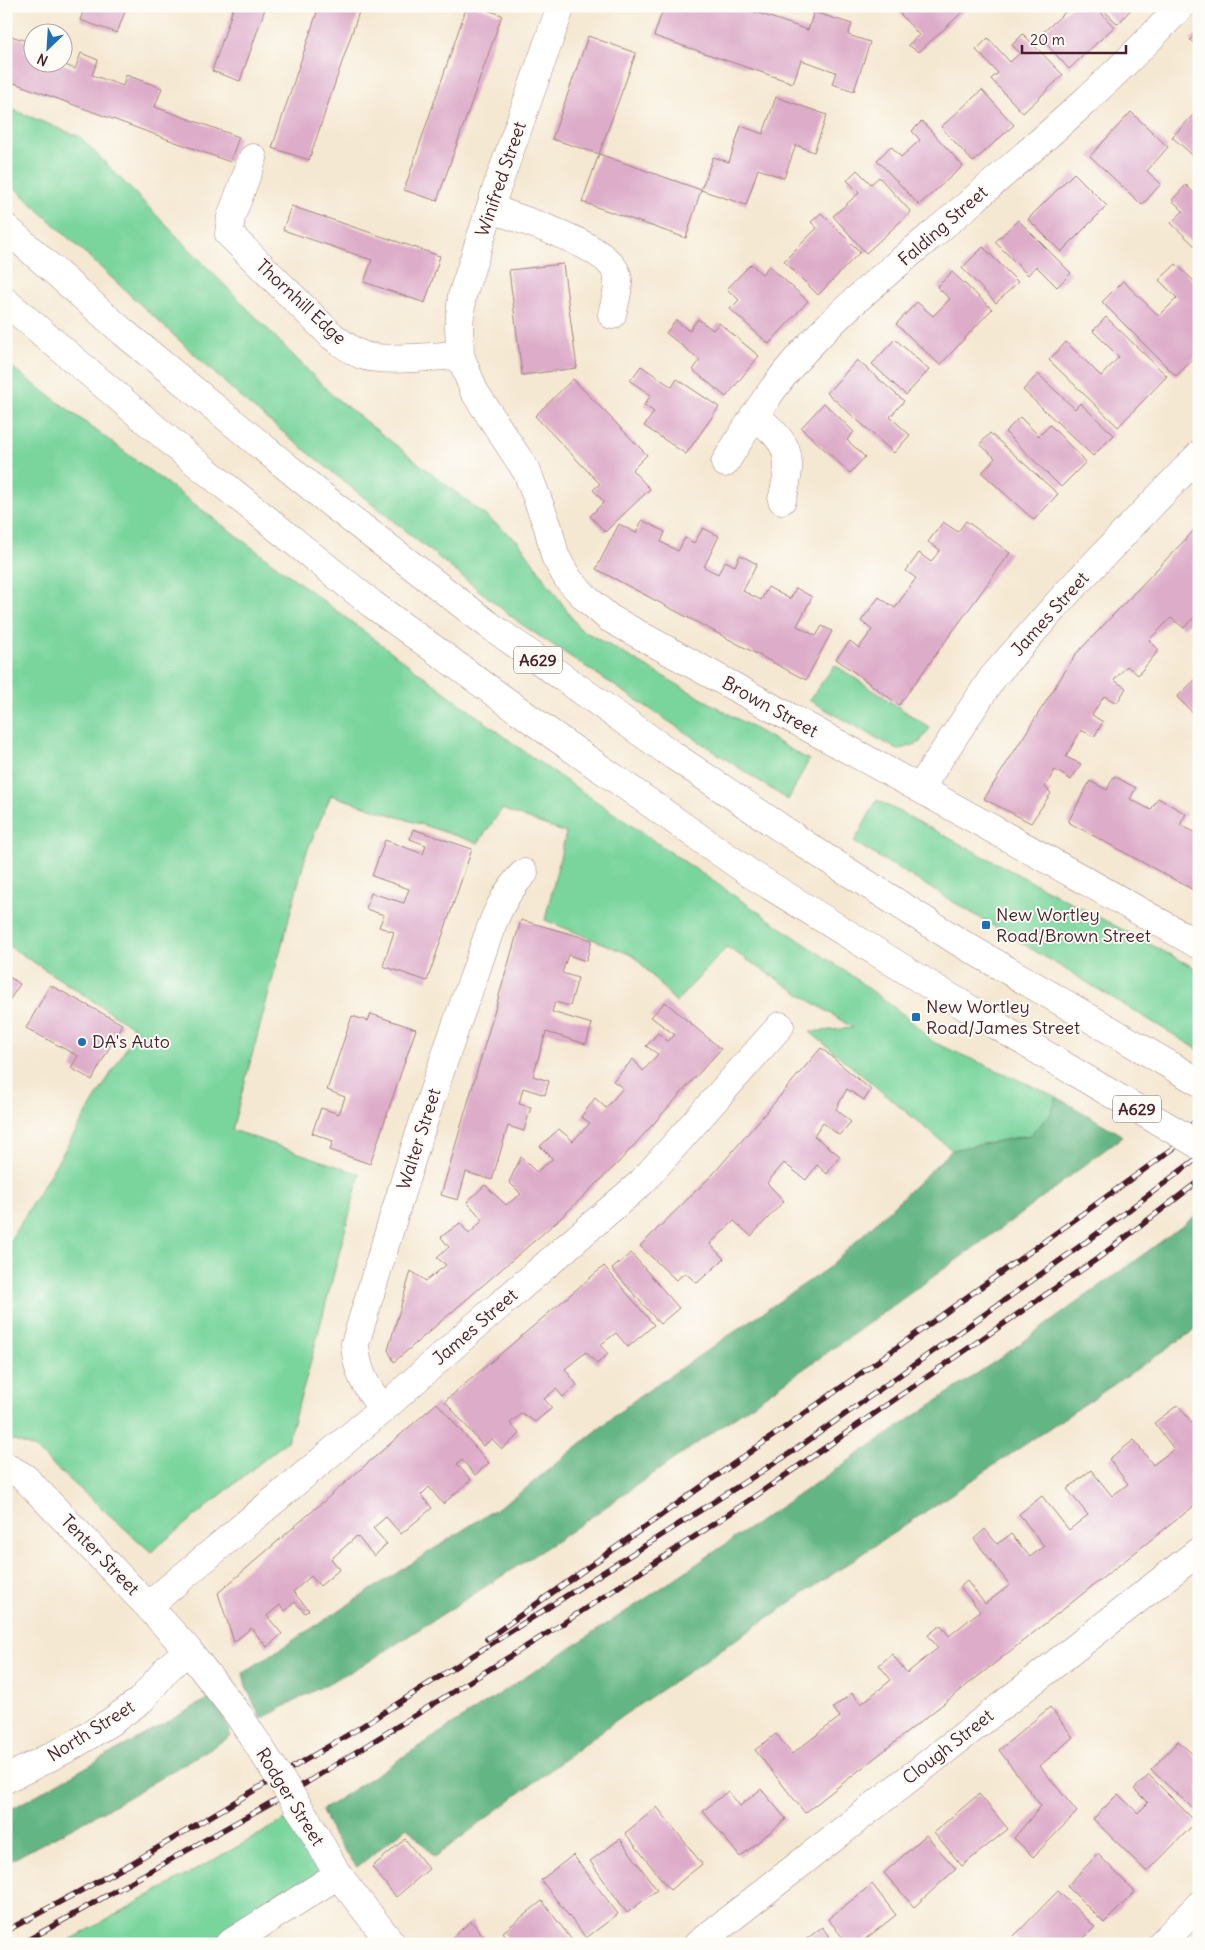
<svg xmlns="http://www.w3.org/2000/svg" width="1205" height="1950" font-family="Delius,sans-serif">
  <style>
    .green { fill: #7ad59c; stroke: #627a64 }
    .forest { fill: #63b684; stroke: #566a58 }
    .building { fill: #ddacc9 }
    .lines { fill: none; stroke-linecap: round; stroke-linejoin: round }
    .minor-casing { stroke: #a0847e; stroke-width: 29 }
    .major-casing { stroke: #a0847e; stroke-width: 29 }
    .minor { stroke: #fff; stroke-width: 28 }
    .major { stroke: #fff; stroke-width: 28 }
    .rail-casing { stroke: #4a1f2b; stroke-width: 5.5 }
    .rail { stroke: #fdfcf7; stroke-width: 4; stroke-dasharray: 11; stroke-linecap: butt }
    .minor-bridge-casing { stroke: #a0847e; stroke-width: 29; stroke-linecap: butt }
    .major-bridge-casing { stroke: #a0847e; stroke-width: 29; stroke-linecap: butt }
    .minor-bridge { stroke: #fff; stroke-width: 28 }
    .major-bridge { stroke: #fff; stroke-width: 28 }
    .poi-dot { fill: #1f6fb2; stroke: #fdfcf7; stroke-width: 2 }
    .labels { text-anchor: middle; stroke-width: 4; stroke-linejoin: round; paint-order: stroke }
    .shield { fill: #fdfcf7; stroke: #806168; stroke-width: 1 }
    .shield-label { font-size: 16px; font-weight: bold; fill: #4a1f2b }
    .street-label { font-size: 18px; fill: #4a1f2b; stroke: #fdfcf7 }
    .poi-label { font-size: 18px; fill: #4a1f2b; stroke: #fdfcf7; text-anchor: start }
  </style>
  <rect width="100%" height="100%" fill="#fdfcf7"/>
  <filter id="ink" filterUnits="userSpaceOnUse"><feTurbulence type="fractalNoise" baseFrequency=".02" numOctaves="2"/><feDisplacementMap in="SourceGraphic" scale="10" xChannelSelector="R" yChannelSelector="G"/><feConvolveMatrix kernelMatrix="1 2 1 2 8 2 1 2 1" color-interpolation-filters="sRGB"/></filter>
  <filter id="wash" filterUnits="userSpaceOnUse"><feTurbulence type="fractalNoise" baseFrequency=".0096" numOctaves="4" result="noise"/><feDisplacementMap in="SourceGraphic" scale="20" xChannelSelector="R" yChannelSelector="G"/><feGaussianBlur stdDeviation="1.12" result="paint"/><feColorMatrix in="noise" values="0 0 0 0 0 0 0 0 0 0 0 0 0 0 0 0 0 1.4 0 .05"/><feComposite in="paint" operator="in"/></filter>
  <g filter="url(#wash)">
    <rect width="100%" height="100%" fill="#f5e8d2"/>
    <!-- green -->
    <path class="green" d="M6,107L80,137L332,395L519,542L579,628L809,760L788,800L521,624L248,404L6,180Z
      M6,363L537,761L852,976L908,1018L933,1042L1057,1097L1050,1115L1030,1135L952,1150L810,1032L853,1028L727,947L676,1002L634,956L545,920L566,833L502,809L478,843L331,795L307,851L232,1130L360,1174L305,1383L287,1441L151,1552L34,1448L6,1438V1247L137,1030L6,944Z
      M835,665L930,728L919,743L898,750L809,700Z
      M877,800L1199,970V1050L854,842Z
      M287,1819L323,1876L252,1944H63Z"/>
    <!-- forest -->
    <path class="forest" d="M1057,1097L1123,1136L1015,1218L838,1345L558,1540L368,1662L261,1719L246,1686L243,1673L520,1493L633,1401L828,1268L952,1150L1030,1135L1050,1115Z
      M1199,1214V1327L615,1721L435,1857L407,1827L357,1867L332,1834L322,1810L645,1599L1006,1354Z
      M208,1699L222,1714L231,1736L125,1799L6,1863V1812Z"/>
    <g id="blocks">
      <!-- building -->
      <path class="building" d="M85,6H127L117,33L80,20Z
        M234,6H266L240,81L212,71Z
        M319,6H361L309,160L272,148Z
        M467,6H476L502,15L437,201L404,190Z
        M664,6H737L808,30L814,12L852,24L848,35L870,42L854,91L832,84L836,72L801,60L793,83L654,36Z
        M897,6H969L919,52L908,45L919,35L895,8Z
        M1072,6H1095L1114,27L1069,69L1039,36Z
        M1099,6H1134L1118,24Z
        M1199,32V48L1190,40Z
        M1023,34L1063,75L1023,113L991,79L998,73L976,50L988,38L1010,62L1020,53L1012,45Z
        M11,36L27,41L24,50L32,53V62H58L75,69L81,53L98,60L92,75L123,86L126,75L162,88L155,107L239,137L230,162L6,80V49Z
        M588,36L636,53L599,154L701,190L686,238L582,202L599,154L552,139Z
        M982,90L1014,125L973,162L941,127Z
        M776,97L827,115L814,152L796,145L784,178L758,169L746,205L701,190L713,157L729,162L741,126L763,134Z
        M1199,109V158L1197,159L1172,137Z
        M1131,112L1168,147L1147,171L1161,184L1142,205L1090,156Z
        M922,121L963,166L919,205L877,160L891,146L901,157L920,140L912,131Z
        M857,170L871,184L879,177L911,212L866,253L833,216L859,193L847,180Z
        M1074,173L1107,206L1061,252L1028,219Z
        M1186,185L1199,198V250L1171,223L1183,211L1172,200Z
        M291,206L440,256L425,303L364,282L372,260L283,230Z
        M821,213L860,252L818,295L784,261L817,228L811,222Z
        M1018,220L1071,273L1057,287L1036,266L1028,275L995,242Z
        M983,247L1018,282L996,303L962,268Z
        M563,264L577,368L522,375L509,270Z
        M751,264L762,274L769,266L808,301L769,344L730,309L739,300L727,289Z
        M1176,264L1199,286V354L1176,376L1102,302L1123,281L1159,316L1177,298L1159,280Z
        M952,272L992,309L940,365L896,324L917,302L933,316L950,299L937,287Z
        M1106,317L1167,376L1118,427L1049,360L1066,342L1101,376L1119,357L1093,331Z
        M698,319L713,330L719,323L759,356L726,397L693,370L700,360L666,333L676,320L689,331Z
        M895,339L929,370L906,395L872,364Z
        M857,360L904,401L890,417L910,435L894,453L827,393Z
        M641,366L672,387L677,379L719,407L686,454L644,426L654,412L644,405L651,395L630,381Z
        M1038,374L1075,409L1080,403L1114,435L1093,456L1023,390Z
        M573,379L647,455L632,470L650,489L605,532L590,516L604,502L593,490L600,484L535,416Z
        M824,403L854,432L847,440L865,457L850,473L801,428Z
        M1020,417L1039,436L1050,425L1086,462L1061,487L1005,432Z
        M990,433L1058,494L1034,520L982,473L995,458L980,444Z
        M642,520L665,532L661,542L678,551L685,538L694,543L703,528L719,536L704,567L718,574L725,561L735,566L740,555L757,564L743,591L761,600L768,587L790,599L796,588L812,597L797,626L816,636L822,626L832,631L806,680L596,569L619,524L636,533Z
        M966,521L1010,553L899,705L836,659L850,641L859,648L872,630L861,621L879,597L895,608L916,578L906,571L919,553L931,562L940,550L928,542L943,522L958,532Z
        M1199,525V612L1184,628L1171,618L1149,640L1159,650L1138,675L1127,666L1114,680L1126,688L1117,703L1104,696L1092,715L1103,722L1094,737L1081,730L1066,757L1081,764L1071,780L1055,770L1045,787L1051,793L1031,823L984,799L1076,654Z
        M1199,676V719L1177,697Z
        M1114,776L1136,788L1130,799L1151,810L1158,798L1186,814L1180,825L1199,834V893L1068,822L1090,781L1107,790Z
        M413,829L472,849L427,981L383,966L394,932L379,927L384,915L366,909L371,893L404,903L409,889L372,876L385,840L423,854L426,845L410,839Z
        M521,920L592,940L586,961L568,955L562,973L578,978L570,1006L555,1002L552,1012L592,1024L586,1044L546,1032L533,1076L549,1081L545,1095L523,1088L519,1104L531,1107L524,1131L508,1126L492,1180L466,1172L458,1200L441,1195Z
        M6,975L20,984L6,1005Z
        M50,985L122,1024L92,1080L71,1068L78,1056L26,1028Z
        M665,1002L721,1049L618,1163L562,1217L394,1362L388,1350L411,1271L426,1281L446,1265L437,1258L449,1247L441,1237L460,1223L469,1234L483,1220L467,1202L485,1185L506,1205L521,1194L509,1182L521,1157L536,1172L553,1159L540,1146L559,1129L573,1141L590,1123L581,1117L595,1098L606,1108L623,1088L613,1081L633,1059L643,1071L658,1054L646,1046L658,1033L668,1041L675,1035L651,1017Z
        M371,1014L416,1029L370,1164L330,1150L333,1141L312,1133L321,1108L339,1114L345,1097L327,1090L352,1016L368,1021Z
        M821,1048L871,1090L864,1100L847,1089L836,1109L851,1122L839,1135L823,1123L814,1136L840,1156L827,1174L817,1165L806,1180L784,1163L767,1183L784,1201L751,1236L734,1221L710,1244L724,1259L697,1283L685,1273L676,1280L640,1246L715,1172Z
        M631,1253L679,1308L660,1324L612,1269Z
        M604,1266L654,1325L628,1347L616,1333L600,1345L608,1354L597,1364L586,1352L565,1369L577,1385L563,1397L556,1389L544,1399L552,1408L535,1422L522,1413L510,1423L520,1434L502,1449L492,1439L483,1446L445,1401Z
        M437,1403L489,1463L475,1475L462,1460L457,1464L471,1480L443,1504L429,1487L421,1495L432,1508L401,1534L386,1517L373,1528L387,1544L374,1556L357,1536L331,1559L340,1569L320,1586L311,1576L293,1592L309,1610L305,1613L295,1602L285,1611L280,1605L267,1616L282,1634L267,1647L251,1628L234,1642L218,1593Z
        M1178,1405L1196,1428L1199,1426V1502L805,1813L755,1750L776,1734L792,1754L840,1717L833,1708L852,1693L861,1704L891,1680L879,1665L892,1654L907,1673L938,1648L928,1635L941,1625L949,1636L980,1611L960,1587L967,1581L985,1604L1010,1585L974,1539L985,1529L997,1544L1011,1534L1030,1557L1044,1546L1019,1514L1042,1496L1069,1530L1088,1515L1067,1489L1091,1470L1112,1496L1128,1484L1109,1459L1134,1440L1153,1465L1174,1449L1154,1423Z
        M1050,1707L1073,1737L1040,1766L1077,1812L1033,1857L1014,1838L1041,1806L999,1750Z
        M1178,1741L1199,1760V1814L1151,1770Z
        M1149,1775L1196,1822L1147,1872L1093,1819L1118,1794L1138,1813L1148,1803L1134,1789Z
        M761,1789L786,1819L740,1857L703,1811L728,1791L740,1806Z
        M979,1794L1008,1829L962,1866L934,1832Z
        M657,1807L702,1864L670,1890L625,1833Z
        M926,1835L956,1869L914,1907L884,1873Z
        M405,1839L429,1869L396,1897L372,1867Z
        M620,1839L657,1890L627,1913L590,1861Z
        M1098,1854L1135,1892L1104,1923L1067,1886Z
        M573,1855L618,1914L586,1938L541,1880Z
        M872,1884L896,1915L859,1944H848L828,1919Z
        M1058,1891L1095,1927L1078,1944H1022L1014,1936Z
        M542,1901L575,1944H512L503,1932Z
        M471,1921L490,1944H445Z
        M822,1927L835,1944H800Z"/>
    </g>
  </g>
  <g filter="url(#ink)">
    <use href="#blocks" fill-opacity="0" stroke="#a0847e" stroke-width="1"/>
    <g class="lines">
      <!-- minor casing -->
      <g class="minor-casing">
        <path id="minor" d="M561,6L496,190L462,296L459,325L460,355L474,391L527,472L548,527L555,556L568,579L587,599L609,618C806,727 1004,833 1199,945
          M253,158L231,217L229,234L332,336C342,343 351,351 362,355C382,363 437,356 460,355
          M491,209C519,219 617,247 618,280C619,291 614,304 612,315
          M754,415C790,444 794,455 782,500
          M725,463C749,423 774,383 806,349C856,295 915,250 970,203C1043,140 1115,77 1181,6
          M920,788L993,677L1066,594L1199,455
          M383,1409C366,1387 357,1373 355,1344C392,1222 428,1099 473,979C486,943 496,900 524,873
          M6,1467L24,1477L148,1606L188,1650L240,1717
          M148,1606L383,1409L472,1329L642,1182L780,1026
          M6,1779L72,1746L112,1721L141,1700L167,1669L188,1650
          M307,1820L338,1875L392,1944
          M229,1944L338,1875
          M698,1944L1199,1551
          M1161,1944L1199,1905"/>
      </g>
      <!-- major casing -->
      <g class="major-casing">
        <path id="major" d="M6,228L123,332L333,505L489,625L674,756L815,851L959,942L1199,1082
          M6,302L189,457L372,604L543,728L751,874L933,987L1076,1073"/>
      </g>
      <!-- minor -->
      <use href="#minor" class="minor"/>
      <!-- major -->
      <use href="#major" class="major"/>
      <!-- rail casing -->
      <g class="rail-casing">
        <path id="rail" d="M1173,1142L1199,1118
          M487,1639L860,1374L1199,1130
          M6,1931L132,1863L356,1730L795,1450L1090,1239L1199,1157
          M21,1944L306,1783L559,1626L741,1506L1097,1259L1199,1181"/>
      </g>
      <!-- rail -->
      <use href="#rail" class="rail"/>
      <!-- minor-bridge casing -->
      <g class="minor-bridge-casing">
        <path id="minor-bridge" d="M240,1717L307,1820"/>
      </g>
      <!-- major-bridge casing -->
      <g class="major-bridge-casing">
        <path id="major-bridge" d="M1076,1073L1199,1145"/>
      </g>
      <!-- minor-bridge -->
      <use href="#minor-bridge" class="minor-bridge"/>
      <!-- major-bridge -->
      <use href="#major-bridge" class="major-bridge"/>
    </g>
  </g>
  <!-- markers -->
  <g class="poi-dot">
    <rect x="981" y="920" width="10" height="10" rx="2.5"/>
    <rect x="911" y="1012" width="10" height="10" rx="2.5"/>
    <circle cx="82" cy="1042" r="5"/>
  </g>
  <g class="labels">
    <!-- shield labels -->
    <g class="shield">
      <rect x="514" y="646.5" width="48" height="27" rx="4"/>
      <rect x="1113" y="1095.5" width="48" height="27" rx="4"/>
    </g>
    <g class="shield-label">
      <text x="538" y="666">A629</text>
      <text x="1137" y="1115">A629</text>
    </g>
    <!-- street labels -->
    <g class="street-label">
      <text transform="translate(501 179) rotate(-71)" y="6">Winifred Street</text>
      <text transform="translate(943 226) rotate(-41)" y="6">Falding Street</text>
      <text transform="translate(301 302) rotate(43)" y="6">Thornhill Edge</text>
      <text transform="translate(1050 614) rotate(-48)" y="6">James Street</text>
      <text transform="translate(770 707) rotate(29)" y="6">Brown Street</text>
      <text transform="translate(419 1139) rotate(-72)" y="6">Walter Street</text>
      <text transform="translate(475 1327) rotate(-41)" y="6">James Street</text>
      <text transform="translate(100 1555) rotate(46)" y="6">Tenter Street</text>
      <text transform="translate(91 1731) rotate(-32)" y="6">North Street</text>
      <text transform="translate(948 1747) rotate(-38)" y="6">Clough Street</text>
      <text transform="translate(290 1797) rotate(58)" y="6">Rodger Street</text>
    </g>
    <!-- poi labels -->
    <g class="poi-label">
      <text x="996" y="921">New Wortley<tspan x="996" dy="21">Road/Brown Street</tspan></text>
      <text x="926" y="1013">New Wortley<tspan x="926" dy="21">Road/James Street</tspan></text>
      <text x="92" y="1048">DA's Auto</text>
    </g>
  </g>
  <!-- margin -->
  <rect width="1205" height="1950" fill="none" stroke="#fdfcf7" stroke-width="25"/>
  <!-- north arrow -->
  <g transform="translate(48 48) rotate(205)"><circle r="24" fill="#fdfcf7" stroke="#b5a4a5"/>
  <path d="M0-4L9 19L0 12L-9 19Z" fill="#1f6fb2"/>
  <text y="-8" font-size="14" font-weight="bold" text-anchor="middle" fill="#4a1f2b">N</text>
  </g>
  <!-- scale -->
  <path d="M1022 45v8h104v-8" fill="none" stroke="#4a1f2b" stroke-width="2.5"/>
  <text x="1030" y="45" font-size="15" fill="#4a1f2b" stroke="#fdfcf7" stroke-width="4" paint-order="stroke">20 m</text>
</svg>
